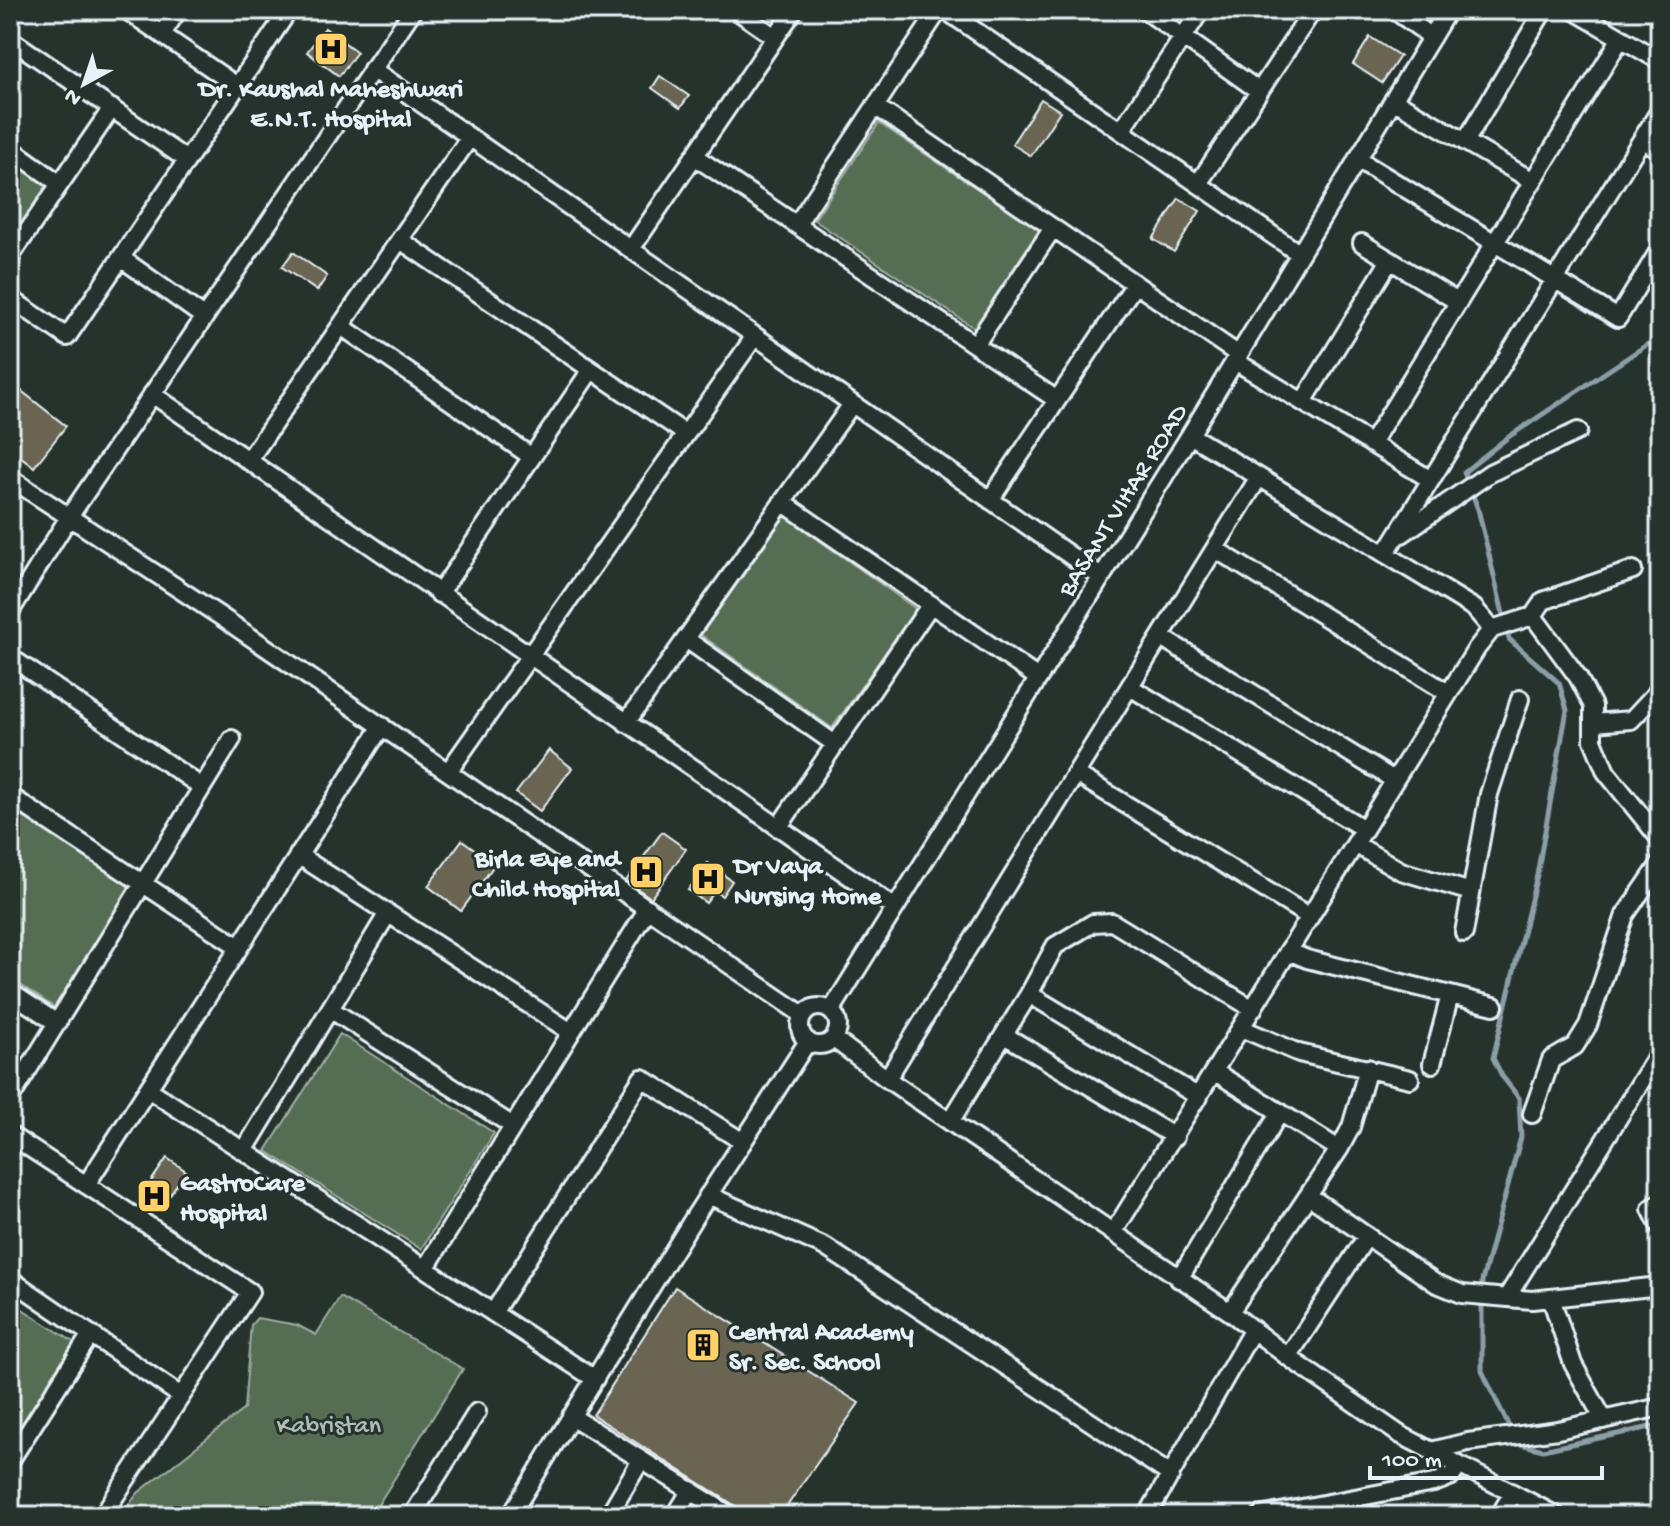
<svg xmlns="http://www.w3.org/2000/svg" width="1670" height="1526" font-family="'Gochi Hand',sans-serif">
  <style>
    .green { fill: #556d52; stroke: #9eafa5; stroke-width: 2 }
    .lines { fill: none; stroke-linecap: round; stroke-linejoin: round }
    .stream { stroke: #8c9ea8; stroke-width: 5 }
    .building { fill: #6a6553; stroke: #e8f1f8; stroke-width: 2 }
    .minor-casing { stroke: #e8f1f8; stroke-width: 22 }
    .minor { stroke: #26332d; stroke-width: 16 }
    .labels { text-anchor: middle; stroke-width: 6; stroke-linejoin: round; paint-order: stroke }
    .poi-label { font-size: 26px; font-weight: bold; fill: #e8f1f8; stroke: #26332d; text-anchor: start }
    .street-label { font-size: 26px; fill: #e8f1f8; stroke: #26332d }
    .park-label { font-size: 26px; fill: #adbcb6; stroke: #26332d }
  </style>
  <rect width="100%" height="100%" fill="#26332d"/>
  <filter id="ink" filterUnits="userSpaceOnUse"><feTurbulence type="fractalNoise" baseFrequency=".0125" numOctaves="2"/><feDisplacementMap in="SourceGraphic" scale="16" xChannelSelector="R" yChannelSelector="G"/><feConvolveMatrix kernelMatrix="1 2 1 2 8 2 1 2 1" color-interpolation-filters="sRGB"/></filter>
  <g filter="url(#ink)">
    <!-- green -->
    <path class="green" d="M879,123L1039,230L974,328L814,220Z
      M10,160L50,186L10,247Z
      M785,516L916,609L832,728L701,635Z
      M10,808L132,886L54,1007L10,978Z
      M340,1034L494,1133L421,1249L266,1151Z
      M340,1297L463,1369L371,1516H120L138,1493L244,1409L251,1325L257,1318L297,1325L316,1335Z
      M10,1301L75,1343L10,1443Z"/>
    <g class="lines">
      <!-- stream -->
      <path class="stream" d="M1660,336L1507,438L1464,472L1478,509L1509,639L1559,683L1567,710L1537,875L1493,1058L1502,1076L1519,1098L1521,1137L1482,1281V1371L1517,1443L1543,1450L1660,1425"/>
    </g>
    <!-- building -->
    <path class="building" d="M325,28L357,52L339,76L307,52Z
      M1370,37L1400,56L1382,83L1353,64Z
      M660,76L689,96L680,108L652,88Z
      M1041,99L1060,111L1031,156L1012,144Z
      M1179,198L1200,211L1174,252L1153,239Z
      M293,252L327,276L317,291L282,267Z
      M10,382L66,426L34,467L10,448Z
      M549,750L572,768L540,811L516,793Z
      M662,832L686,849L651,898L626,881Z
      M462,840L495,864L461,911L428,886Z
      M708,863L732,881L722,896L715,891L706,903L688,890Z
      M167,1158L186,1171L160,1209L141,1196Z
      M675,1287L859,1403L780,1516H743L737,1507L593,1415Z"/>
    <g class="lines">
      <!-- minor casing -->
      <g class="minor-casing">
        <path id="minor" d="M126,10L237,86
          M736,10L775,37
          M945,10L1300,254
          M1145,10L1259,91
          M1394,10L1432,37
          M1573,10L1660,61
          M162,34L178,10
          M10,39L187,160
          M372,69L1101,577
          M1393,100L1533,181
          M875,106L1239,355
          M1121,131L1201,10
          M1642,139L1660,150
          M1465,142L1544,10
          M10,148L60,184
          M694,156L1057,400
          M1357,159L1618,318L1660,249
          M1198,184L1313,10
          M797,224L939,10
          M400,240L686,434
          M1362,243L1458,302
          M631,249L794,10
          M10,257L112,108
          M121,258L204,317
          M10,298L67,337L289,10
          M341,326L532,457
          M975,345L1053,228
          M1235,361L1431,480
          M152,394L894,907
          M1303,402L1390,260
          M1190,435L1474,608L1492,629
          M1371,444L1621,38
          M248,461L470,137
          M10,478L220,616L803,1015
          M990,500L1135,284
          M782,502L1038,678
          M1402,534L1490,473L1578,431
          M1215,549L1448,693
          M1385,554L1660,110
          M439,594L591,370
          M10,612L69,517L413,10
          M1533,616L1543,601L1633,570
          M1161,637L1394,780
          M686,639L835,744
          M10,657L202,787
          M1130,687L1364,829
          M626,723L852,404
          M1593,723L1631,720L1660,689
          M448,772L755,336
          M1076,774L1310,917
          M10,796L239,947
          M778,828L931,604
          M1355,844L1401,871L1471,892
          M298,855L571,1032
          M1464,933L1489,794L1520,699
          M1288,951L1307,959L1494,1006
          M10,992L57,1023
          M1029,994L1199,1097
          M800 1026a19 19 0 1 1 38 0a19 19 0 1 1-38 0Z
          M330,1009L513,1126
          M831,1011L1190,435L1448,10
          M1241,1028L1299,1053L1410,1079
          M1004,1035L1175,1137
          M834,1039L887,1079L1230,1312L1288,1357L1399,1434L1557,1516
          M1432,1064L1450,995
          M1215,1072L1339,1149
          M887,1079L1259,477
          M148,1089L595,1379
          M10,1099L232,739
          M1532,1114L1551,1060L1575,1046L1588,1025L1625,915L1660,864
          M950,1122L1029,994L1055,946L1093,923L1112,922L1253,1009
          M10,1135L250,1292L102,1516
          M244,1151L388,913
          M86,1185L382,726
          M708,1195L825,1247L1171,1475
          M1309,1196L1435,1283L1462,1294L1532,1300L1660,1286
          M1660,1202L1651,1209L1660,1227
          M1113,1233L1477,648L1492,629L1533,616L1578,677L1593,706V740L1606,772L1660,839
          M425,1269L648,908
          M10,1279L181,1396
          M1179,1279L1280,1112
          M1507,1297L1660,1051
          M1551,1298L1573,1364L1604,1420
          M1230,1312L1340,1148L1351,1127L1368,1068
          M493,1313L642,1078L743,1142
          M1288,1357L1367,1236
          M571,1416L731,1516
          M1431,1451L1468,1442L1558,1430L1660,1407
          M10,1461L91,1334
          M412,1516L477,1412
          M510,1516L695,1216L808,1041
          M608,1516L641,1460
          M675,1516L691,1490
          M1147,1516L1253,1329
          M1260,1516L1434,1483L1452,1476L1459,1466
          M1499,1516L1513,1493"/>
      </g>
      <!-- minor -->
      <use href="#minor" class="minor"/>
    </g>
  </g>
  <!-- icons -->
  <defs>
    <g id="hospital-square" transform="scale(1.8)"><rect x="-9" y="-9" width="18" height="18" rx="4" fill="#ffd166" stroke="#26332d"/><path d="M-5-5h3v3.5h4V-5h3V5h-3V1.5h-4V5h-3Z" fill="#111"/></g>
    <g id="building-square" transform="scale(1.8)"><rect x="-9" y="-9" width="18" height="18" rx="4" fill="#ffd166" stroke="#26332d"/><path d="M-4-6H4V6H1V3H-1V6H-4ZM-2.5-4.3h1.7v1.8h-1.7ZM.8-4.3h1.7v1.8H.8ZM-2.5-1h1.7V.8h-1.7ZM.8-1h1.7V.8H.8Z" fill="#111"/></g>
  </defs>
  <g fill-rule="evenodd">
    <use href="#hospital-square" x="331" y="49"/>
    <use href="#hospital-square" x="646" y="872"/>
    <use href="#hospital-square" x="708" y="879"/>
    <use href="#hospital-square" x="154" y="1196"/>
    <use href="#building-square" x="703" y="1345"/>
  </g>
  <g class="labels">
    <!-- poi labels -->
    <g class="poi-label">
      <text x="331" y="96" text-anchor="middle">Dr. Kaushal Maheshwari<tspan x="331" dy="30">E.N.T. Hospital</tspan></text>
      <text x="620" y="866" text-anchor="end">Birla Eye and<tspan x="620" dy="30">Child Hospital</tspan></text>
      <text x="734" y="873">Dr Vaya<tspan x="734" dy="30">Nursing Home</tspan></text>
      <text x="180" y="1190">GastroCare<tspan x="180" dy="30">Hospital</tspan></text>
      <text x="729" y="1339">Central Academy<tspan x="729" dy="30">Sr. Sec. School</tspan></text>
    </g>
    <!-- street labels -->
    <g class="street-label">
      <text transform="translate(1121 499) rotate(-58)" y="9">BASANT VIHAR ROAD</text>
    </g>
    <!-- park labels -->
    <g class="park-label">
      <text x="329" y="1432">Kabristan</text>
    </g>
  </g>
  <!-- margin -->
  <rect width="1670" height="1526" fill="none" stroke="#26332d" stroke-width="40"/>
  <rect x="20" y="20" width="1630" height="1486" fill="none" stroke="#e8f1f8" stroke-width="3" filter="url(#ink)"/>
  <!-- north arrow -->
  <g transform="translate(84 84) rotate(220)" stroke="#26332d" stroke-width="6" paint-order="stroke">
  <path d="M0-6L14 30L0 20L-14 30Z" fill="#e8f1f8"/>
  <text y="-12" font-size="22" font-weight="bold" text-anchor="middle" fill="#e8f1f8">N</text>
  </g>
  <!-- scale -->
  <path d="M1370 1466v12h232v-12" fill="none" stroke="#e8f1f8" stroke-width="4"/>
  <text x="1382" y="1466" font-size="24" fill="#e8f1f8" stroke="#26332d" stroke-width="6" paint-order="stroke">100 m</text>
</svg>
